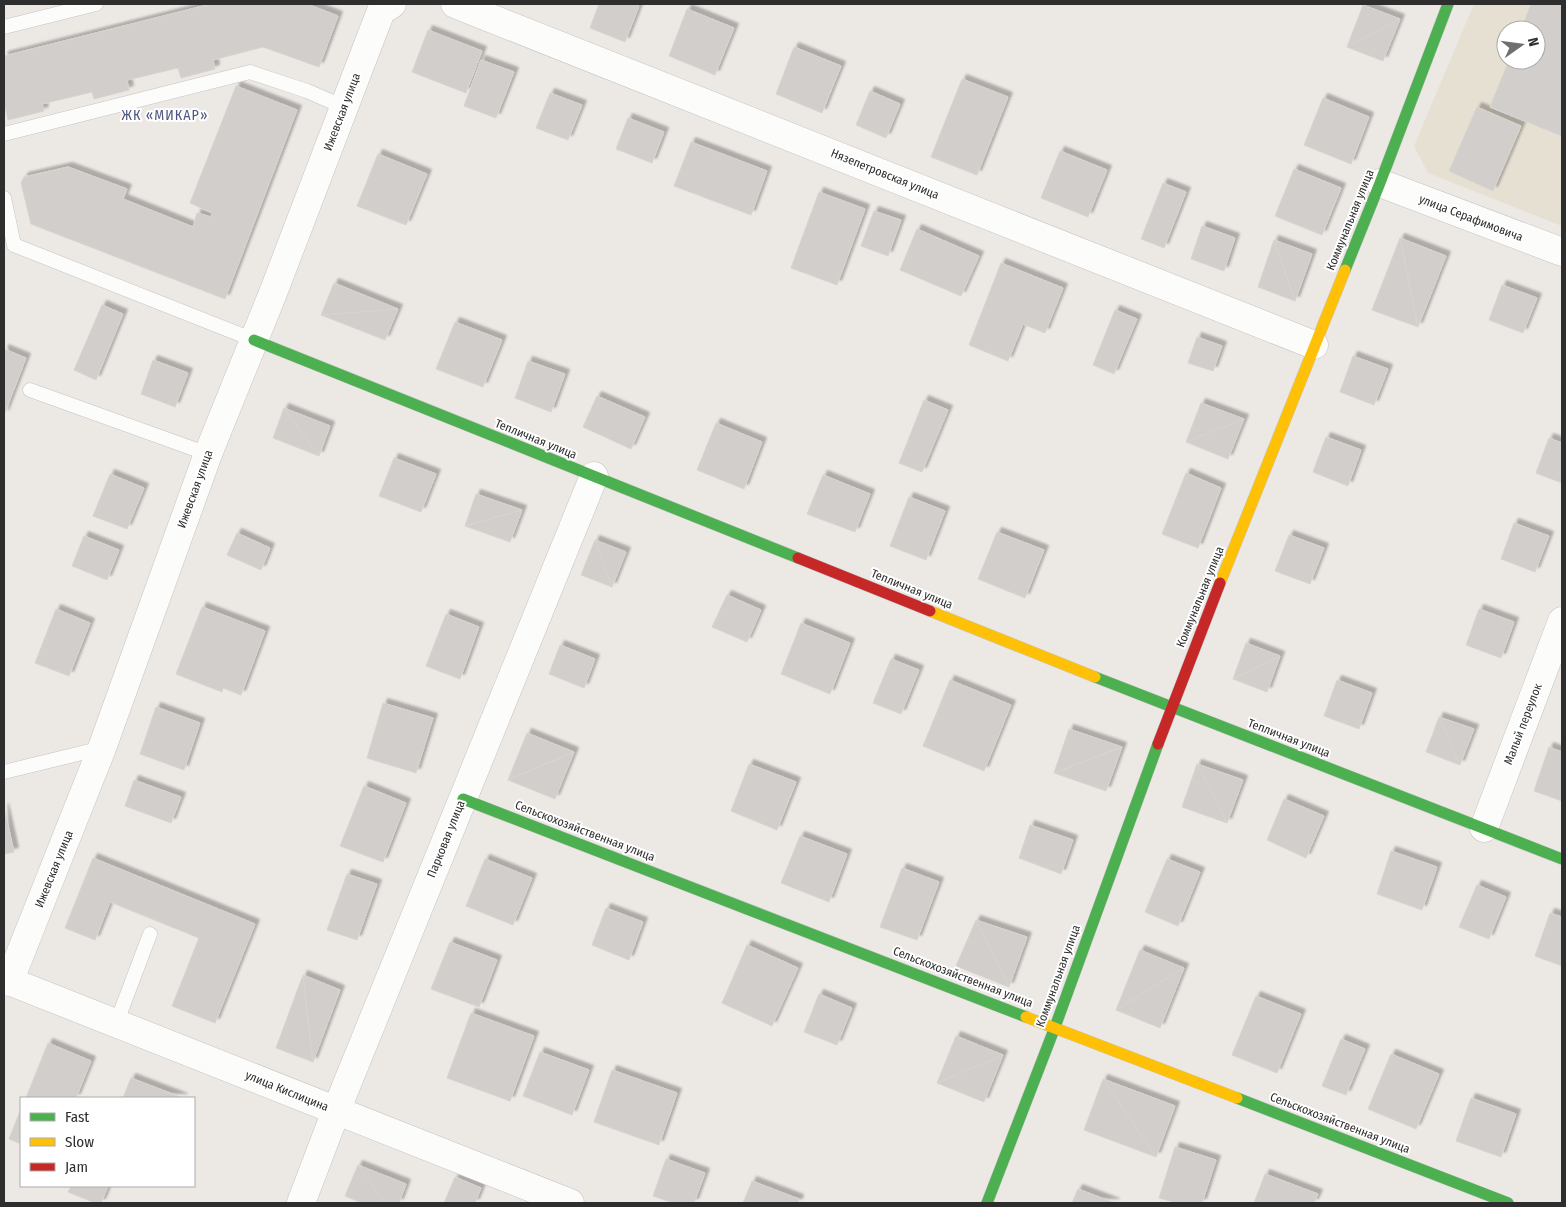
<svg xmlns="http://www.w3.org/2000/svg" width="1566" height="1207" font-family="'Fira Sans Condensed',sans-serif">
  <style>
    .education { fill: #e6e0d3; fill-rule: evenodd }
    .building { fill: #d1cecb; stroke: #d7d4d0; filter: url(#shadow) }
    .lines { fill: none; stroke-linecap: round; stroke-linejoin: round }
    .lane-casing { stroke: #c5c4c5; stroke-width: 15 }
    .street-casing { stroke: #c5c4c5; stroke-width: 29 }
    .fast-casing { stroke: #c5c4c5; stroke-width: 12 }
    .slow-casing { stroke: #c5c4c5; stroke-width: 12 }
    .jam-casing { stroke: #c5c4c5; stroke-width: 12 }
    .lane { stroke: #fcfcfb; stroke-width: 14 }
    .street { stroke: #fcfcfb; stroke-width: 28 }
    .fast { stroke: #4caf50; stroke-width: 11 }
    .slow { stroke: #ffc107; stroke-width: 11 }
    .jam { stroke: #c62828; stroke-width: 11 }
    .labels { text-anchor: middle; stroke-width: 4; stroke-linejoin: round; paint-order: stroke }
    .street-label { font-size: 12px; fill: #2e2e2e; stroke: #fff }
    .neighbourhood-label { font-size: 14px; letter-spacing: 1px; fill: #4d5680; stroke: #fff }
  </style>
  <defs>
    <filter id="shadow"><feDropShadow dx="4.5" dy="-4.5" stdDeviation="1" flood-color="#0004"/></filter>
  </defs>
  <rect width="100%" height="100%" fill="#ece8e4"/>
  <!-- education -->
  <path class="education" d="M1474,4H1562V226L1428,173L1414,146ZM1506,30H1536V60H1506Z"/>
  <!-- building -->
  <path class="building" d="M211,4H307L338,16L319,67L263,47L213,60L215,69L181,78L178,68L127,80L129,90L94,99L92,92L42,104L44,111L8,120L4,102V56Z
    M599,4H633L639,6L625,42L590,28Z
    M1531,4H1562V136L1490,107L1509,60H1536V30H1521Z
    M1363,5L1400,19L1347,47Z
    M687,9L734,28L715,75L669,56Z
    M1400,19L1383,61L1347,47Z
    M428,30L482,51L466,93L412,72Z
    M794,47L841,66L822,113L776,94Z
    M481,60L514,72L496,118L464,106Z
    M962,79L1008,97L977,175L931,157Z
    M236,86L297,110L225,299L31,224L21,183L24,177L68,167L127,189L123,199L193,227L197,213L211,217L212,213L190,203Z
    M870,91L900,104L886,138L856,125Z
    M550,93L582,105L568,140L536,128Z
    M1323,98L1369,117L1351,164L1304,145Z
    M1477,107L1521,126L1493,191L1449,171Z
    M628,118L664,132L652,163L616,149Z
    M691,142L767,171L751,215L674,186Z
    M1060,151L1107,170L1088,217L1041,198Z
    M378,154L427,174L406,225L357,206Z
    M1294,169L1341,188L1322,235L1275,216Z
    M1163,183L1186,192L1164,248L1141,239Z
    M819,192L865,209L837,285L791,268Z
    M874,211L901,220L888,256L861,246Z
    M1202,226L1235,238L1224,271L1191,259Z
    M917,229L979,256L961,296L900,270Z
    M1400,238L1418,327L1372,310Z
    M1400,238L1446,256L1418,327Z
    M1274,240L1312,254L1295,301Z
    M1274,240L1295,301L1258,287Z
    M1001,263L1063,288L1045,333L1023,324L1008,361L969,345Z
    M334,283L398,309L321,315Z
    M1502,285L1537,298L1523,333L1489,320Z
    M102,305L123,314L96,380L74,370Z
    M398,309L385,340L321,315Z
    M1115,310L1137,319L1114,374L1093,365Z
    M455,322L502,340L483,387L436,369Z
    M1197,337L1222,346L1213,371L1188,363Z
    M4,349L26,358L4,415Z
    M1353,356L1388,369L1374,405L1340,392Z
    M153,360L188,373L175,407L141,394Z
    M528,361L565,374L551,412L515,398Z
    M597,396L645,417L631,449L583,427Z
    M924,400L948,410L922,472L899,463Z
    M1201,403L1244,419L1186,442Z
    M284,408L330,426L319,456Z
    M284,408L319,456L273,438Z
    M1244,419L1228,459L1186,442Z
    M716,423L762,442L744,489L697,470Z
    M1326,437L1361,450L1348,486L1313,472Z
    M1549,438L1562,443V483L1536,473Z
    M394,458L436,474L421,512L379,496Z
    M1186,473L1221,488L1198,548L1162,534Z
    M110,474L144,488L127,529L93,516Z
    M823,475L870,494L855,532L807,514Z
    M476,494L522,510L465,526Z
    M909,497L945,511L926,560L890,546Z
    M522,510L510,542L465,526Z
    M1514,523L1549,536L1535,572L1501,559Z
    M997,532L1044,550L1025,598L978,579Z
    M237,533L270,548L261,570L227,555Z
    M1289,535L1324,548L1310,584L1275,571Z
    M84,536L119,550L107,580L72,566Z
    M595,540L626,552L612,587Z
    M595,540L612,587L581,575Z
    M727,595L761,610L747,642L712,627Z
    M202,607L265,631L241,695L223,688L222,692L176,674Z
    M56,609L90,623L69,676L35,663Z
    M1479,609L1514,622L1501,658L1466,645Z
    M446,614L479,627L460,679L426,666Z
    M801,623L850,643L830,694L781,674Z
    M1246,643L1280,656L1233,679Z
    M560,645L595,659L584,688L549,674Z
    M1280,656L1267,692L1233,679Z
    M891,659L919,670L901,714L873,703Z
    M950,680L1011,705L984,771L923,746Z
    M1337,680L1372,693L1359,729L1324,716Z
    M383,703L433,718L416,773L367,758Z
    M156,707L200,723L184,770L140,754Z
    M1439,717L1460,765L1426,752Z
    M1439,717L1474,729L1460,765Z
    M1069,729L1122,747L1054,773Z
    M527,733L574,752L508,780Z
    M1122,747L1106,791L1054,773Z
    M1549,747L1562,752V801L1534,791Z
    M574,752L555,799L508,780Z
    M749,764L796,782L777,830L731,811Z
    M1197,764L1243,780L1227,823Z
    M1197,764L1227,823L1182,807Z
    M134,780L181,797L171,823L125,806Z
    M364,786L406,803L383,862L340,846Z
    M1284,799L1324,816L1306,858L1267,840Z
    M4,808L14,852L4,854Z
    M1030,825L1073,840L1061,874L1019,858Z
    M800,836L847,854L829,902L781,883Z
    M1391,851L1437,867L1422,910L1377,894Z
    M93,858L255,924L215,1023L172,1006L199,938L110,902L95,940L65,928Z
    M485,859L532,878L513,925L466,906Z
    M1167,859L1200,872L1178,926L1145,912Z
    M902,868L939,882L917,940L880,927Z
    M347,874L377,884L357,940L327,930Z
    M1477,885L1506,897L1489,939L1459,927Z
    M606,908L643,922L629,960L592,945Z
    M1550,913L1562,917V966L1535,956Z
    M976,920L1009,987L956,966Z
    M976,920L1027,937L1009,987Z
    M450,942L497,960L479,1007L431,989Z
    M747,945L798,968L772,1026L722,1003Z
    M1140,950L1184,968L1116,1010Z
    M1184,968L1160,1028L1116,1010Z
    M303,975L340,990L313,1062Z
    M303,975L313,1062L276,1048Z
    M819,994L852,1008L837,1045L804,1032Z
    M1256,996L1301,1014L1277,1073L1232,1055Z
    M471,1013L534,1036L510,1101L447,1078Z
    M956,1036L1003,1055L937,1083Z
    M1341,1039L1365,1049L1346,1095L1322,1086Z
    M48,1043L91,1061L76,1098H26Z
    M540,1052L589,1070L572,1115L523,1096Z
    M1391,1054L1439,1074L1416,1129L1368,1109Z
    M1003,1055L984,1102L937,1083Z
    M612,1070L677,1093L659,1145L594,1122Z
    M131,1078L183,1098H123Z
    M1103,1079L1156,1157L1084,1130Z
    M1103,1079L1175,1106L1156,1157Z
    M1471,1098L1516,1114L1501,1157L1456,1141Z
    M21,1109V1144L9,1139Z
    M1175,1147L1216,1160L1202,1203H1177L1159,1198Z
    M666,1159L705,1173L694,1203H674L653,1196Z
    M358,1165L385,1203H362L345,1196Z
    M358,1165L406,1184L399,1203H385Z
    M1265,1174L1318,1194L1314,1203H1254Z
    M455,1177L481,1188L475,1203H444Z
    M752,1181L799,1199L798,1203H743Z
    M71,1186H108L101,1203H95L68,1192Z
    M1078,1189L1115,1203H1072Z"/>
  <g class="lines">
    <!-- lane casing -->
    <g class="lane-casing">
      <path id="lane" d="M4,27L96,4
        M4,134L250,72L307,91L344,107
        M4,198L14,245L254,340
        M30,390L208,454
        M4,772L102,748
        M116,1024L150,934"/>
    </g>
    <!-- street casing -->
    <g class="street-casing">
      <path id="street" d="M455,4L1314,345
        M1380,183L1562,252
        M1484,828L1562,621
        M4,979L570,1203
        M9,982L102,748L208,454L273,293L356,76L381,11L392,4
        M301,1203L336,1111L594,476"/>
    </g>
    <!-- fast casing -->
    <g class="fast-casing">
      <path id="fast" d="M1345,270L1380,183L1448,4
        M254,340L798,558
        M1095,677L1562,859
        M463,799L1026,1017
        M1237,1098L1508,1203
        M987,1203L1055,1027L1158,744"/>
    </g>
    <!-- slow casing -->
    <g class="slow-casing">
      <path id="slow" d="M1220,583L1345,270
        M930,611L1095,677
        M1026,1017L1237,1098"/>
    </g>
    <!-- jam casing -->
    <g class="jam-casing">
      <path id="jam" d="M798,558L930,611
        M1158,744L1220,583"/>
    </g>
    <!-- lane -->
    <use href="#lane" class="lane"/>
    <!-- street -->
    <use href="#street" class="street"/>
    <!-- fast -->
    <use href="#fast" class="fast"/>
    <!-- slow -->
    <use href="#slow" class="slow"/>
    <!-- jam -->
    <use href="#jam" class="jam"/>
  </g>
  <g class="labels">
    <!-- street labels -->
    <g class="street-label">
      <text transform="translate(342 112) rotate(-69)" y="4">Ижевская улица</text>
      <text transform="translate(885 174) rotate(22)" y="4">Нязепетровская улица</text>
      <text transform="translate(1471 218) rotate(21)" y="4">улица Серафимовича</text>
      <text transform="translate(1350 220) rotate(-68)" y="4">Коммунальная улица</text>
      <text transform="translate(536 439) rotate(22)" y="4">Тепличная улица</text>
      <text transform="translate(195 489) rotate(-70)" y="4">Ижевская улица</text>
      <text transform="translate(912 589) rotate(22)" y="4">Тепличная улица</text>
      <text transform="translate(1200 597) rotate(-68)" y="4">Коммунальная улица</text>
      <text transform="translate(1523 724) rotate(-69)" y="4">Малый переулок</text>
      <text transform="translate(1289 738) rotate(21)" y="4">Тепличная улица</text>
      <text transform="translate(585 831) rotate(21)" y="4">Сельскохозяйственная улица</text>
      <text transform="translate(446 839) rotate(-68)" y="4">Парковая улица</text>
      <text transform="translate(54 869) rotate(-68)" y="4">Ижевская улица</text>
      <text transform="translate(1058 976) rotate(-70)" y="4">Коммунальная улица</text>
      <text transform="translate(963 977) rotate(21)" y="4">Сельскохозяйственная улица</text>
      <text transform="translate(287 1091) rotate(22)" y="4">улица Кислицина</text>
      <text transform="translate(1340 1123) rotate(21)" y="4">Сельскохозяйственная улица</text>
    </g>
    <!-- neighbourhood labels -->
    <g class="neighbourhood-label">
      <text x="165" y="120">ЖК «МИКАР»</text>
    </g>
  </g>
  <!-- border -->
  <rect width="1566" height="1207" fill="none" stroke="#2e2e2e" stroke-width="10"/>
  <!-- legend -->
  <rect x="20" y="1097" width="175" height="90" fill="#ffffff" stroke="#ababab"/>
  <rect x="30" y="1113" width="25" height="8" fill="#4caf50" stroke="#ababab"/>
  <text x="65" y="1122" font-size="15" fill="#2e2e2e">Fast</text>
  <rect x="30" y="1138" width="25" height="8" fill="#ffc107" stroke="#ababab"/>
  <text x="65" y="1147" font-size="15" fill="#2e2e2e">Slow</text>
  <rect x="30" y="1163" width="25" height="8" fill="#c62828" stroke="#ababab"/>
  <text x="65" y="1172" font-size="15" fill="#2e2e2e">Jam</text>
  <!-- north arrow -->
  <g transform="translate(1521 45) rotate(76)"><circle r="24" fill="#ffffff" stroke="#ababab"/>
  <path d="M0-4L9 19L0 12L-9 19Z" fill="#706f6e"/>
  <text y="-8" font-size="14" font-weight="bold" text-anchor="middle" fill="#2e2e2e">N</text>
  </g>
</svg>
